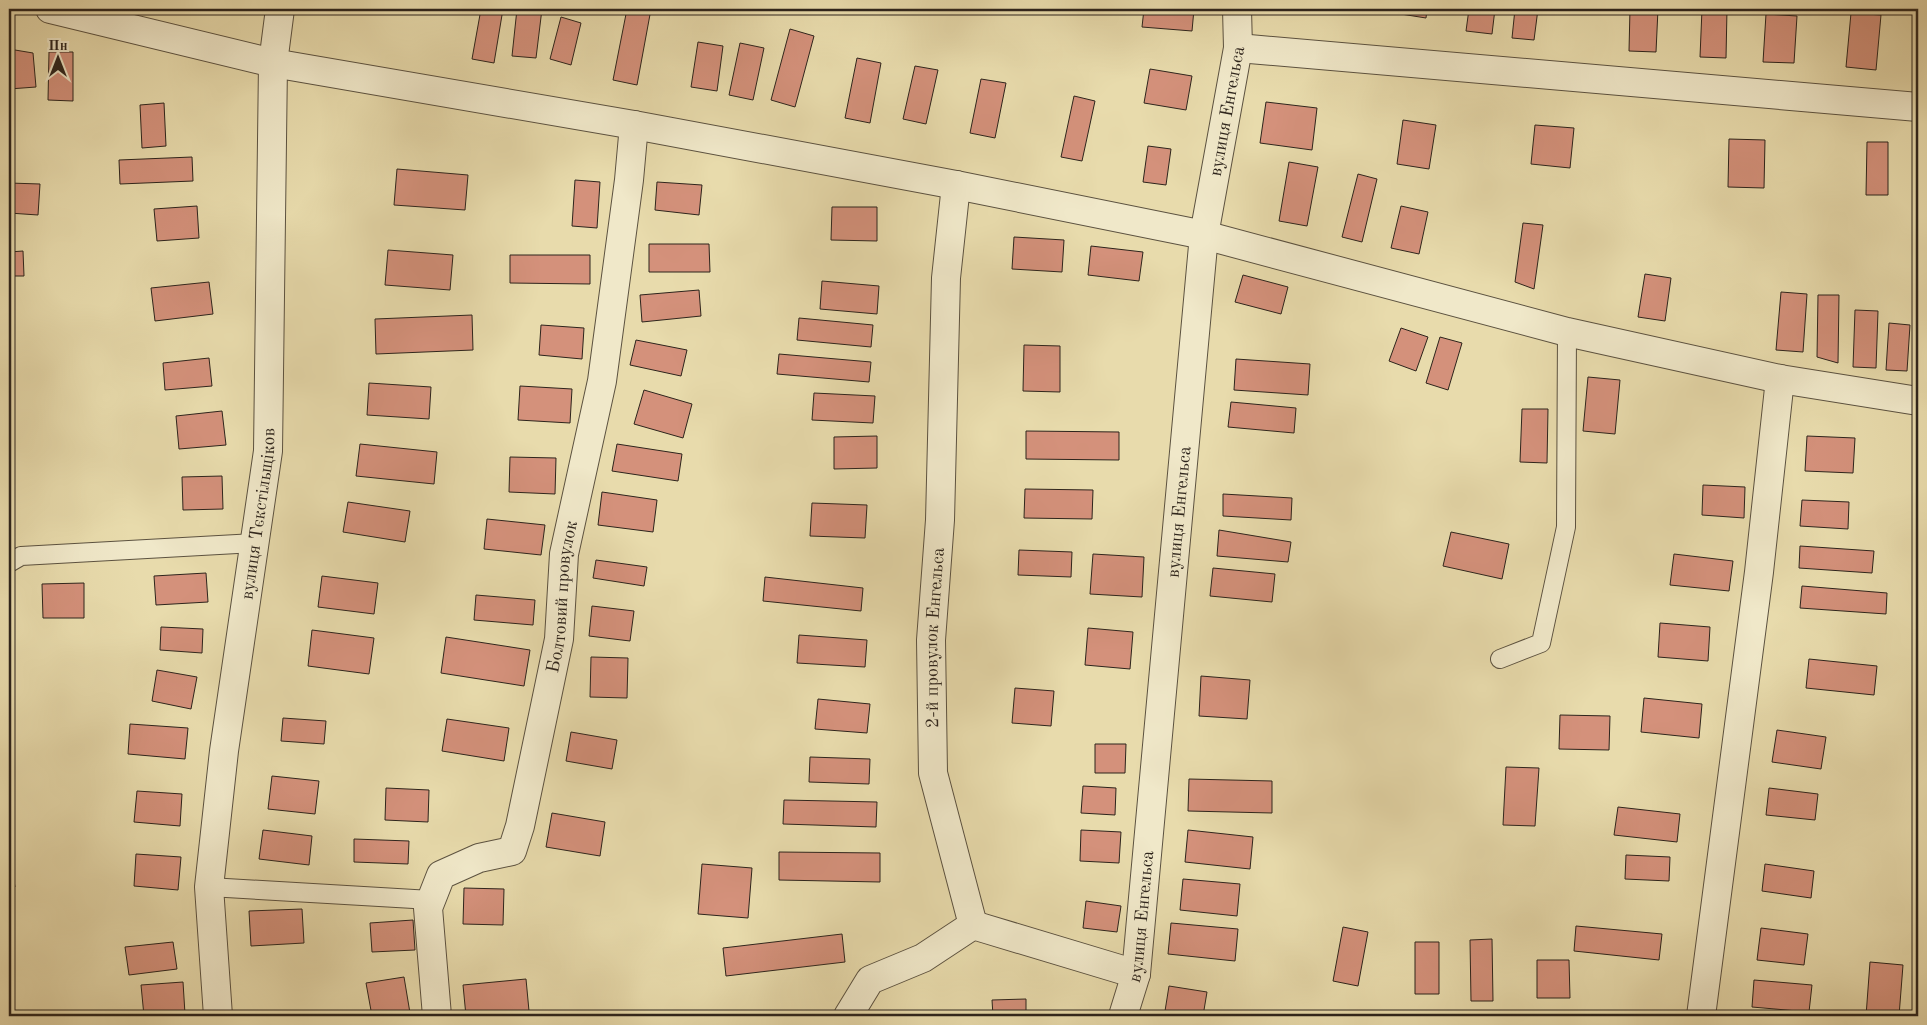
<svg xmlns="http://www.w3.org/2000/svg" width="1927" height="1025" font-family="'Old Standard TT',serif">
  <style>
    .building { fill: #d4917b; stroke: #2d241c }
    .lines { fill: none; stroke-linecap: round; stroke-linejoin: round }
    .lane-casing { stroke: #5c5240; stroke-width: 20 }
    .street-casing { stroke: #5c5240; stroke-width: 30 }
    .lane { stroke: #f0e8c9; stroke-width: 18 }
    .street { stroke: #f0e8c9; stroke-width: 28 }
    .labels { text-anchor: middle; stroke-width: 5; stroke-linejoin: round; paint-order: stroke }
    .street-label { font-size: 18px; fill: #2d241c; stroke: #f0e8c9 }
  </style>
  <rect width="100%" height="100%" fill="#e8dbac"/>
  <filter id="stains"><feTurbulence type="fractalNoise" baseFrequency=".004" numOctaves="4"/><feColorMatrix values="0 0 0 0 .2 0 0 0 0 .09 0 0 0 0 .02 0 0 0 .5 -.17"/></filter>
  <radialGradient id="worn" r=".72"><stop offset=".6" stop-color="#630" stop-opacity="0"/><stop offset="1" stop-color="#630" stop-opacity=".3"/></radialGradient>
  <!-- building -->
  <path class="building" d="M481,9H503L494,63L472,59Z
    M517,9H542L536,58L512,56Z
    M627,9H651L637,85L613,80Z
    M1144,9H1194L1192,31L1142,27Z
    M1382,9H1427L1426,18L1382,11Z
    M1469,9H1495L1492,34L1466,31Z
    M1515,9H1538L1534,40L1512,38Z
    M1630,9H1658L1656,52L1629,51Z
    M1702,9H1727L1726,58L1700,57Z
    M1851,13L1881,15L1876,70L1846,67Z
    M1766,14L1797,16L1794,63L1763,62Z
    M561,17L581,23L571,65L550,59Z
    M790,29L814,36L795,107L771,100Z
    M698,42L723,46L717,91L691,87Z
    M740,43L764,48L753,100L729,95Z
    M9,49L33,53L36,87L9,89Z
    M49,52H73V101L48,100Z
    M857,58L881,63L870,123L845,118Z
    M915,66L938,70L926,124L903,119Z
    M1150,69L1192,76L1186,110L1144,103Z
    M981,79L1006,83L995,138L970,133Z
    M1074,96L1095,101L1082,161L1061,157Z
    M1266,102L1317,108L1312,150L1260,143Z
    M164,103L166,146L142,148L140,105Z
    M1403,120L1436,125L1429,169L1397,164Z
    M1535,125L1574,128L1570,168L1531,164Z
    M1729,139L1765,140L1764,188L1728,187Z
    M1867,142H1888V195H1866Z
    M1915,144H1918V188H1915Z
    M1148,146L1171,149L1166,185L1143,182Z
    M192,157L193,181L120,184L119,160Z
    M1289,162L1318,167L1307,226L1279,221Z
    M397,169L468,175L465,210L394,205Z
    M1358,174L1377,179L1362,242L1342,237Z
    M575,180L600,182L597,228L572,226Z
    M657,182L702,185L699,215L655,210Z
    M9,183L40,184L38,215L9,213Z
    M197,206L199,238L157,241L154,209Z
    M1401,206L1428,212L1419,254L1391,248Z
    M832,207H877V241L831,240Z
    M1523,223L1543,225L1534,289L1515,282Z
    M1014,237L1064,240L1062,272L1012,269Z
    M649,244H709L710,272H649Z
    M1091,246L1143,252L1139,281L1088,275Z
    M388,250L453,255L450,290L385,285Z
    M23,251L24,276H9V252Z
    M510,255H590V284L510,283Z
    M1645,274L1671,278L1665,321L1638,317Z
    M1243,275L1288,287L1281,314L1235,302Z
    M822,281L879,286L877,314L820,309Z
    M209,282L213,314L155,321L151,288Z
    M699,290L701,316L642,322L640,295Z
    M1781,292L1807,294L1803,352L1776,350Z
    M1818,295H1839L1838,363L1817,357Z
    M1855,310L1878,311L1876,368L1853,367Z
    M9,314L13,340L9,341Z
    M472,315L473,350L376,354L375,319Z
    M799,318L873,325L871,347L797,340Z
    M1889,323L1910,325L1907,371L1886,370Z
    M541,325L584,328L582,359L539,355Z
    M1401,328L1428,337L1416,371L1389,361Z
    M1440,337L1462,343L1448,390L1426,383Z
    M636,340L687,350L681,376L630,365Z
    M1024,345L1060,346V392L1023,391Z
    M779,354L871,362L869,382L777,374Z
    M209,358L212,386L165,390L163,363Z
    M1236,359L1310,364L1308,395L1234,390Z
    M1588,377L1620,380L1615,434L1583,431Z
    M369,383L431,387L429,419L367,415Z
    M520,386L572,389L570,423L518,420Z
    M644,390L692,404L683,438L634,424Z
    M814,393L875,396L873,423L812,420Z
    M1231,402L1296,408L1294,433L1228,427Z
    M1522,409H1548L1547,463L1520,462Z
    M222,411L226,445L179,449L176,416Z
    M1026,431L1119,432V460L1026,459Z
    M877,436V468L834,469V437Z
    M1807,436L1855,438L1853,473L1805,471Z
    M360,444L437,452L434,484L356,476Z
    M617,444L682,454L678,481L612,471Z
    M510,457L556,458L555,494L509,492Z
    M222,476L223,509L183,510L182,477Z
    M1703,485L1745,487L1744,518L1702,515Z
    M1025,489L1093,490L1092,519L1024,518Z
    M602,492L657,500L653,532L598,525Z
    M1223,494L1292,498L1291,520L1223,516Z
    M1802,500L1849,502L1848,529L1800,526Z
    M348,502L410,511L405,542L343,532Z
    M812,503L867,505L865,538L810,536Z
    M487,519L545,525L541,555L484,549Z
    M1219,530L1291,542L1288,562L1217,556Z
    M1451,532L1509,544L1502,579L1443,566Z
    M1800,546L1874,551L1872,573L1799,568Z
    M1019,550L1072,552L1071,577L1018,575Z
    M1093,554L1144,557L1142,597L1090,594Z
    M1674,554L1733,561L1729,591L1670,585Z
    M596,560L647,567L644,586L593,578Z
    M1213,568L1275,574L1272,602L1210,596Z
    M206,573L208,602L156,605L154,576Z
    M322,576L378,583L374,614L318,607Z
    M765,577L863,588L861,611L763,601Z
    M84,583V618H43L42,584Z
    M1802,586L1887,593L1886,614L1800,608Z
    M476,595L535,600L533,625L474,620Z
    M592,606L634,611L630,641L589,636Z
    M1660,623L1710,627L1708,661L1658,657Z
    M161,627L203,629L202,653L160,650Z
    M1088,628L1133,632L1130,669L1085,665Z
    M312,630L374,638L369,674L308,666Z
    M799,635L867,640L865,667L797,663Z
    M446,637L530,650L524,686L441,673Z
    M591,657L628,658L627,698L590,697Z
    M1809,659L1877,666L1874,695L1806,688Z
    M157,670L197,677L191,709L152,701Z
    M1201,676L1250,680L1247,719L1199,716Z
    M1015,688L1054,691L1051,726L1012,723Z
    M1644,698L1702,704L1699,738L1641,732Z
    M818,699L870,704L867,733L815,729Z
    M1560,715L1610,716L1609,750L1559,749Z
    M283,718L326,721L324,744L281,741Z
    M447,719L509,728L504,761L442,751Z
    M130,724L188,728L185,759L128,754Z
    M1777,730L1826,737L1821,769L1772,762Z
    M571,732L617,740L612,769L566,761Z
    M1095,744H1126L1125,773H1095Z
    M810,757L870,759L869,784L809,782Z
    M1506,767L1539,768L1535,826L1503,825Z
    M272,776L319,781L315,814L268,809Z
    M1189,779L1272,781V813L1188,811Z
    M1083,786L1116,788L1115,815L1081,813Z
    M386,788L429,790L428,822L385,820Z
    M1769,788L1818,794L1815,820L1766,815Z
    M137,791L182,794L180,826L134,822Z
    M784,800L877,802L876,827L783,824Z
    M1618,807L1680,814L1677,842L1614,835Z
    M552,813L605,822L600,856L546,847Z
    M263,830L312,836L309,865L259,859Z
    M1081,830L1121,832L1119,863L1080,861Z
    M1188,830L1253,837L1250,869L1185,862Z
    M354,839L409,841L408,864L354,862Z
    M9,850L15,887L9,888Z
    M779,852L880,853V882L779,880Z
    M136,854L181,857L178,890L134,886Z
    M1626,855L1670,857L1669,881L1625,879Z
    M702,864L752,868L748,918L698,914Z
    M1765,864L1814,871L1811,898L1762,891Z
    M1183,879L1240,884L1237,916L1180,910Z
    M464,888L504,889L503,925L463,924Z
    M1086,901L1121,906L1117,932L1083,928Z
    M302,909L304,943L251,946L249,911Z
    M413,920L415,950L372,952L370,923Z
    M1171,923L1238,929L1235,961L1168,954Z
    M1576,926L1662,934L1659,960L1574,951Z
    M1343,927L1368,932L1358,986L1333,981Z
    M1761,928L1808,934L1804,965L1757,960Z
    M842,934L845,962L726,976L723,948Z
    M1492,939L1493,1001H1471L1470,940Z
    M173,942L177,969L129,975L125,947Z
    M1415,942H1439V994H1415Z
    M1537,960H1569L1570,998H1537Z
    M1870,962L1903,965L1899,1016H1866Z
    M404,977L410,1013L394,1016H372L366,983Z
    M526,979L529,1011L466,1016L463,985Z
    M1754,980L1812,985L1809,1012L1752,1007Z
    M183,982L185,1014L144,1016L141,985Z
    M1169,986L1207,992L1203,1016L1165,1011Z
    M1026,999V1016H993L992,1000Z"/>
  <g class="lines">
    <!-- lane casing -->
    <g class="lane-casing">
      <path id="lane" d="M9,563L21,556L255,543
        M1500,659L1541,643L1566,527L1567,332
        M209,887L431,900"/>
    </g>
    <!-- street casing -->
    <g class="street-casing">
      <g id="street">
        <path d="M50,9L273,63L634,125L956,185L1204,235L1567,332L1780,379L1918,401"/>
        <path d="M1238,48L1918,107"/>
        <path d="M973,925L1136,974"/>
        <path id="s1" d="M218,1016L209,887L224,751L268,451L273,63L280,9"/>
        <path id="s2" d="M437,1016L428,908L441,875L479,858L512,851L520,826L559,639L564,554L602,381L629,180L634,125"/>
        <path id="s3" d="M848,1016L870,980L923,958L973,925L933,773L931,640L940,520L946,278L956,185"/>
        <path id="s4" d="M1123,1016L1136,974L1204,235L1238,48L1237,9"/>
        <path d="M1701,1016L1759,572L1780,379"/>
      </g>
    </g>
    <!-- lane -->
    <use href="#lane" class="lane"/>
    <!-- street -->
    <use href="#street" class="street"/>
  </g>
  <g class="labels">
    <!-- street labels -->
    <g class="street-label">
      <text dy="6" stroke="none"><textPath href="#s4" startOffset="912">вулиця Енгельса</textPath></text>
      <text dy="6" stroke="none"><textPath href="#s4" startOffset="508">вулиця Енгельса</textPath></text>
      <text dy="6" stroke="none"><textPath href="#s1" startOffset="506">вулиця Тєкстільщіков</textPath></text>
      <text dy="6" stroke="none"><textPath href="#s2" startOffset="479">Болтовий провулок</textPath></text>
      <text dy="6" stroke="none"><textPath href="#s3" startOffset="452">2-й провулок Енгельса</textPath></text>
      <text dy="6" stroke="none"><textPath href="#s4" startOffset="102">вулиця Енгельса</textPath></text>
    </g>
  </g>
  <!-- margin -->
  <rect width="1927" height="1025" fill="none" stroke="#e8dbac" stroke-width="30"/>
  <rect x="10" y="10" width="1907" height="1005" fill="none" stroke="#2d241c" stroke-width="2.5"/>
  <rect x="15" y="15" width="1897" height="995" fill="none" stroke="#2d241c"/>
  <!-- north arrow -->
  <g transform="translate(58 58)" stroke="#f0e8c9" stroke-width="4" paint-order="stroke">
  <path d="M0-4L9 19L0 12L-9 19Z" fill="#2d241c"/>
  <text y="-8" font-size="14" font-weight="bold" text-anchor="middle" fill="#2d241c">Пн</text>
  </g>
  <rect width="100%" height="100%" filter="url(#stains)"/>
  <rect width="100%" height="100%" fill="url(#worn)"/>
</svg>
